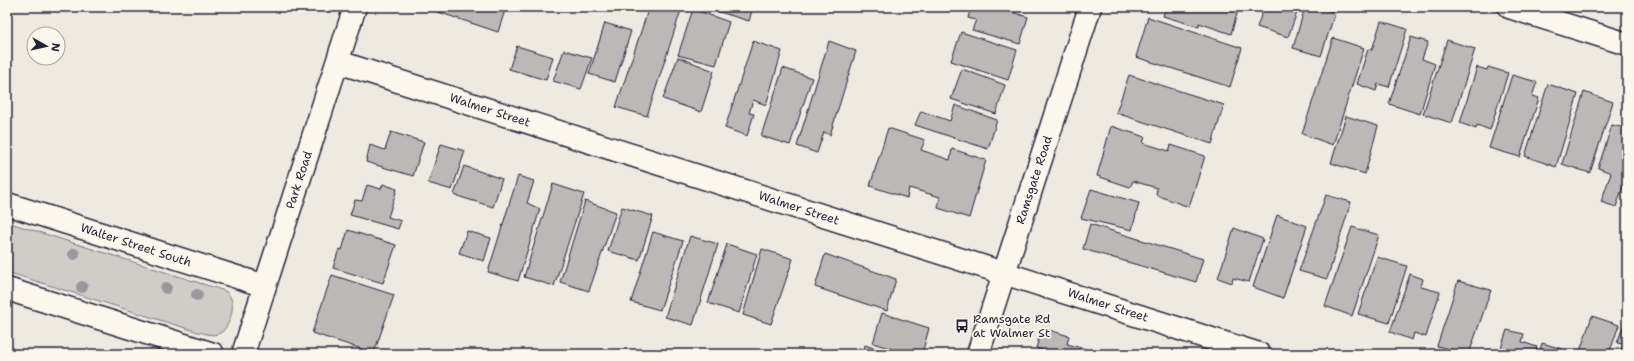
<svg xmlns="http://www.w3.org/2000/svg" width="1634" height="361" font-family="'Shantell Sans',sans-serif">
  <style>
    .green { fill: #d0cdc9; stroke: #797882 }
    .building { fill: #bcb8b8; stroke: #22223b }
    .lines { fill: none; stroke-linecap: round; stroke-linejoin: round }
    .minor-casing { stroke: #22223b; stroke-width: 25 }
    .tertiary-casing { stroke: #22223b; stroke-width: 25 }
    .secondary-casing { stroke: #22223b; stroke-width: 25 }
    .minor { stroke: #fbf7ec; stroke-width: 22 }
    .tertiary { stroke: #fbf7ec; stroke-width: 22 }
    .secondary { stroke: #fbf7ec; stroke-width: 22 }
    .tree { fill: #9a989e }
    .labels { text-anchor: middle; stroke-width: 3.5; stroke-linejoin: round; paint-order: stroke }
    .street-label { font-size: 12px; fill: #22223b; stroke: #fbf7ec }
    .poi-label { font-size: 12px; fill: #22223b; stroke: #fbf7ec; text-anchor: start }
  </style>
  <rect width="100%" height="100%" fill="#eeeae2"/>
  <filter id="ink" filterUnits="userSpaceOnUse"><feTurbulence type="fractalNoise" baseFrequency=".025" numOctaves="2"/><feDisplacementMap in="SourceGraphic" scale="8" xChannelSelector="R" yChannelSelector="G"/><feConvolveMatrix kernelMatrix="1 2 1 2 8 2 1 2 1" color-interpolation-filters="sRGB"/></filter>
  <g filter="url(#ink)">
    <!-- green -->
    <path class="green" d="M7,222L225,291C229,294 231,297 232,302C234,311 228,329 220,333C213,337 205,333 198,332L7,272Z"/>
    <!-- building -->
    <path class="building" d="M423,7H506L498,32Z
      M649,7H682L647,116L616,107Z
      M703,7H753L749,21Z
      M971,7H995L1028,17L1020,44L972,30L976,20L968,18Z
      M1166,7H1239L1231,34L1199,23V27L1163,16Z
      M1264,7H1299L1288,37L1257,27Z
      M1305,7H1322V8L1335,13L1321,56L1293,48Z
      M693,9L729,22L716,65L678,55Z
      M1148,17L1242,48L1230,87L1136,57Z
      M1381,21L1407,29L1389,87L1378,84L1376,91L1357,84L1368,49L1372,50Z
      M605,23L631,31L615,82L589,74Z
      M961,32L1017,50L1008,80L951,61Z
      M1411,37L1428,42L1422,59L1435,64L1420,114L1389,104Z
      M1333,38L1364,48L1333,145L1302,134Z
      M1447,40L1475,49L1452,123L1423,114Z
      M753,41L782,51L766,105L753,100L749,113L754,114L747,136L725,128Z
      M829,41L856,51L830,135L824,132L817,153L797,146Z
      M517,46L553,57L546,80L509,69Z
      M564,50L592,58L581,89L553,81Z
      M678,57L714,71L701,112L663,99Z
      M1477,67L1487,70L1488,67L1508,73L1490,130L1477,125L1476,129L1460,123Z
      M783,68L812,78L790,145L761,136Z
      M962,69L1005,85L996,114L951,99Z
      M1129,75L1224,105L1212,144L1116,113Z
      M1512,75L1537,82L1532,96L1539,98L1520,157L1489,148Z
      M1548,84L1578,94L1556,167L1525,156Z
      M1584,92L1613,102L1590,173L1562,164Z
      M955,105L997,120L988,149L915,125L921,111L950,121Z
      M1346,116L1378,126L1365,174L1331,163Z
      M1627,121V175L1616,207L1601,202L1611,173L1598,168L1612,125L1624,128Z
      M1111,126L1145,137L1143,143L1169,151L1171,145L1205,156L1189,207L1156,195L1157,188L1133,181L1130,187L1097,176Z
      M888,128L925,140L921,150L950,160L952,149L986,160L969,218L938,208L940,197L909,188L907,198L870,186Z
      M391,132L424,142L413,176L366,162L370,145L385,150Z
      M441,144L465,151L452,190L428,183Z
      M464,166L502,179L493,207L454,195Z
      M518,176L534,181L527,203L540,209L518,281L488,272Z
      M383,184L397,189L388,217L401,221L398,229L350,215L355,200L362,201L367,185L381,189Z
      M553,184L584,194L554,286L524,277Z
      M1091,189L1139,203L1132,230L1081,218Z
      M1326,195L1351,202L1327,279L1299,271Z
      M585,201L616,212L589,291L560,282Z
      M622,207L653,216L639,260L608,251Z
      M1277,215L1307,226L1283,298L1253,287Z
      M1090,224L1203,259L1196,282L1083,249Z
      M1352,227L1379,235L1352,316L1325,306Z
      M1234,228L1263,239L1249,282L1233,278L1232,283L1218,278Z
      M348,230L396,245L383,283L333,268L339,249L342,250Z
      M467,231L491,238L484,261L459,253Z
      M653,232L683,241L660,310L631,302Z
      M690,236L718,244L693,325L665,317Z
      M727,244L757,254L739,313L708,303Z
      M762,249L793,259L771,324L743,315Z
      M825,254L896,279L887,311L815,287Z
      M1377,257L1407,266L1389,323L1358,314Z
      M1410,274L1423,279L1421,287L1440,292L1426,337L1414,333L1412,340L1390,332Z
      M332,275L394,295L374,353L312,333Z
      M1458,281L1491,290L1469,354L1437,346Z
      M882,313L929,328L922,354H907L873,343Z
      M1592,316L1619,325L1609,354H1579Z
      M1623,327L1627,328V354H1620L1623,344L1617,343Z
      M1042,328L1069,336L1067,344L1105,354H1041L1042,350L1036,348Z
      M1507,330L1524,334L1522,342L1537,347L1535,354H1499Z
      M1542,343L1572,352V354H1539Z
      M865,345L892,354H863Z"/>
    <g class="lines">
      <!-- minor casing -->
      <g class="minor-casing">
        <path id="minor" d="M338,62L1259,354
          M7,204L265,286
          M7,289L213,354
          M243,354L355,7"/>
      </g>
      <!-- tertiary casing -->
      <g class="tertiary-casing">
        <path id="tertiary" d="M1509,7L1627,44"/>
      </g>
      <!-- secondary casing -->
      <g class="secondary-casing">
        <path id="secondary" d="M978,354L1090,7"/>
      </g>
      <!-- minor -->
      <use href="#minor" class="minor"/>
      <!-- tertiary -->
      <use href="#tertiary" class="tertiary"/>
      <!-- secondary -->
      <use href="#secondary" class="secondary"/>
    </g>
    <!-- trees -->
    <g class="tree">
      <circle cx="74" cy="254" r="6"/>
      <circle cx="82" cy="287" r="6"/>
      <circle cx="166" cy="288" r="6"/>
      <circle cx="197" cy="295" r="6"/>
    </g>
  </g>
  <!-- icons -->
  <defs>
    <g id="bus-bare" transform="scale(1.08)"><path d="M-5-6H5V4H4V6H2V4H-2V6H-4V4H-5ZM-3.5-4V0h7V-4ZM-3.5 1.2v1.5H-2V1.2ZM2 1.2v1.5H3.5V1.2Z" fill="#22223b" stroke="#fbf7ec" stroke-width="2.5" paint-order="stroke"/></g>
  </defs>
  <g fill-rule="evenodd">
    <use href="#bus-bare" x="962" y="326"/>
  </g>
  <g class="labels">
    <!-- street labels -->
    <g class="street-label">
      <text transform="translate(490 110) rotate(18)" y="4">Walmer Street</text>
      <text transform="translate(299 180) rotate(-72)" y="4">Park Road</text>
      <text transform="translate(1034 180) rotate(-72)" y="4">Ramsgate Road</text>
      <text transform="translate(799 208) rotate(18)" y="4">Walmer Street</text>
      <text transform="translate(136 245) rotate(18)" y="4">Walter Street South</text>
      <text transform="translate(1108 305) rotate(18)" y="4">Walmer Street</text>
    </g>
    <!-- poi labels -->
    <g class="poi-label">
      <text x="973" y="323">Ramsgate Rd<tspan x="973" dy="14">at Walmer St</tspan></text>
    </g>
  </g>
  <!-- margin -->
  <rect width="1634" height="361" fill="none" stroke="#fbf7ec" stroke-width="24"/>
  <rect x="12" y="12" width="1610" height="337" fill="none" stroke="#22223b" stroke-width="1.5" filter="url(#ink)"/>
  <!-- north arrow -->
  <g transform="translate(46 46) rotate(98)"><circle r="19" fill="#fbf7ec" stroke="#a4a2a5"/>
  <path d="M0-3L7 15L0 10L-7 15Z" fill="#22223b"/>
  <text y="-6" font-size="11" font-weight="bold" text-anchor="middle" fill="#22223b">N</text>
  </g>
</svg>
